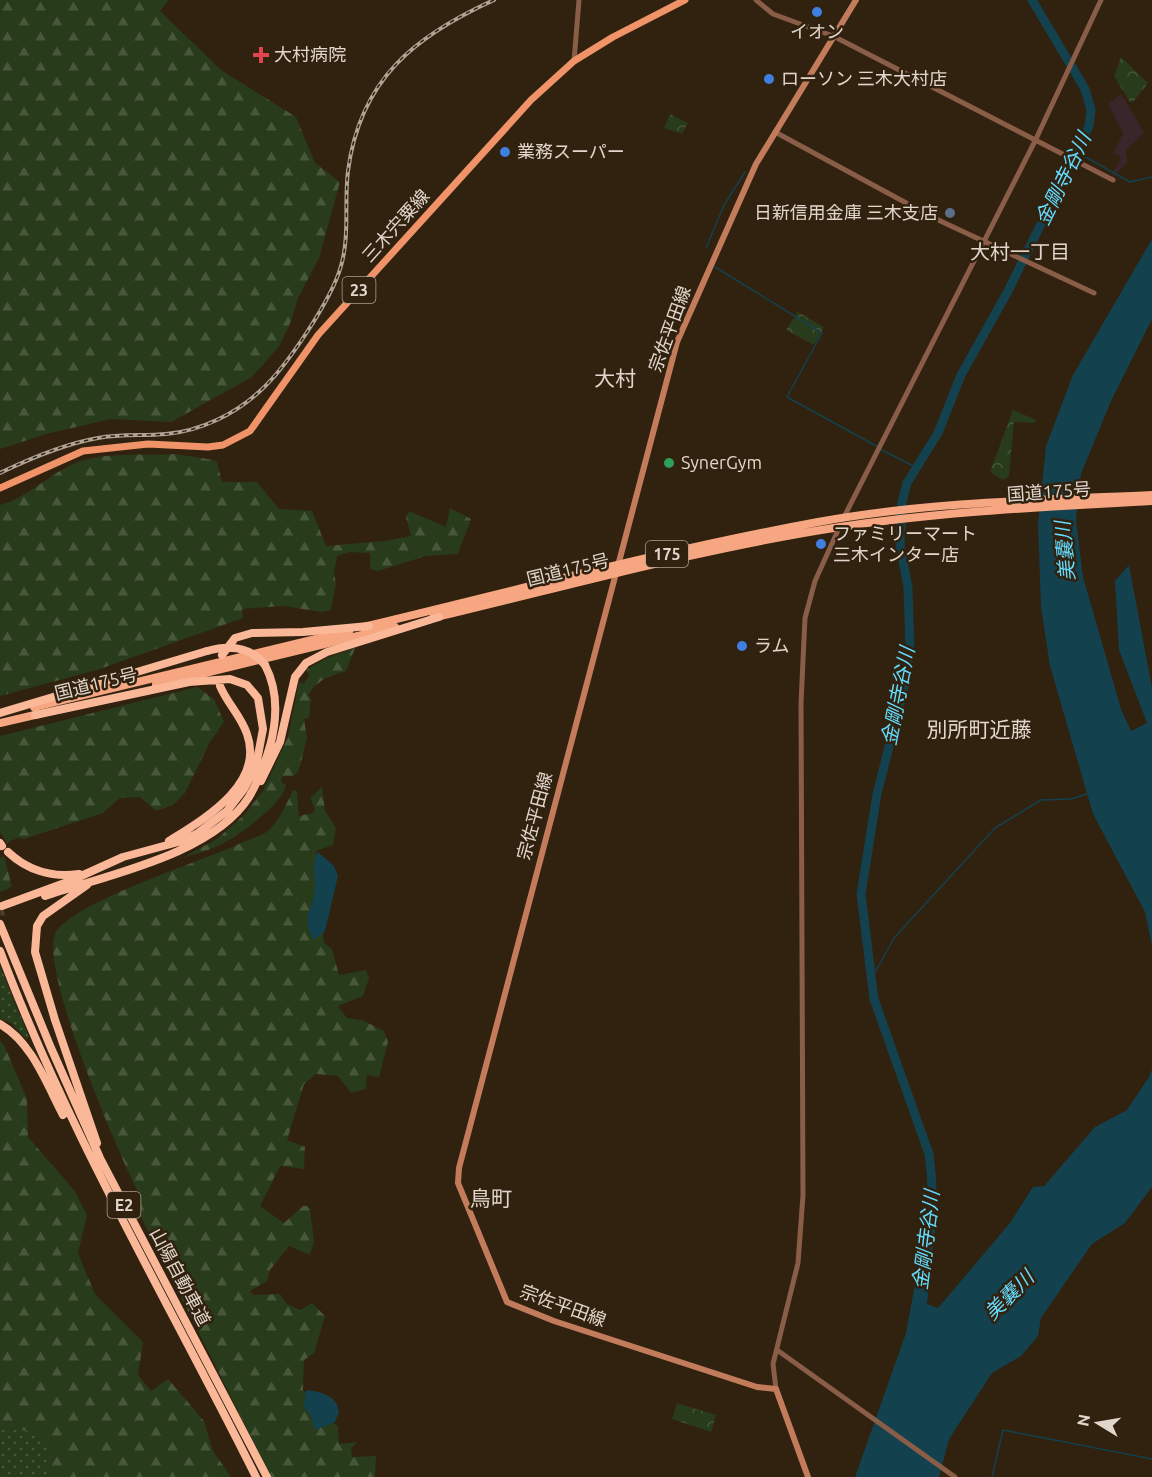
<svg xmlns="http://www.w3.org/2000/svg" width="1152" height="1477" font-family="Ubuntu,'Noto Sans JP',sans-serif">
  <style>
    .commercial { fill: #39262a }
    .grass { fill: url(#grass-dots) }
    .forest { fill: url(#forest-firs) }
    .park { fill: url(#park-crowns) }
    .water { fill: #13414e }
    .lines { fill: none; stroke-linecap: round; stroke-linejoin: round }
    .stream { stroke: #13414e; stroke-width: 1.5 }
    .river { stroke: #13414e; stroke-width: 9 }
    .motorway-tunnel { stroke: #4b3c2b; stroke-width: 8; stroke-dasharray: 8 4; stroke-linecap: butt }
    .tertiary { stroke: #8a5d49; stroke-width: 5 }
    .secondary { stroke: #c37c5b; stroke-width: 6 }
    .primary { stroke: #f09368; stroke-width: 7 }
    .trunk { stroke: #f6a680; stroke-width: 8 }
    .motorway { stroke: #fbb899; stroke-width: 8 }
    .rail-casing { stroke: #b0a396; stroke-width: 4 }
    .rail { stroke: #31210f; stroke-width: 1.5; stroke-dasharray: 4.5; stroke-linecap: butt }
    .motorway-bridge { stroke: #fbb899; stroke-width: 8 }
    .shop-dot { fill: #3f7fe0; stroke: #31210f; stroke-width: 2 }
    .health-dot { fill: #e0444e; stroke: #31210f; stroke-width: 2 }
    .service-dot { fill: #5c6f8a; stroke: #31210f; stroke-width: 2 }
    .leisure-dot { fill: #2e9e5b; stroke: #31210f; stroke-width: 2 }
    .labels { text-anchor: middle; stroke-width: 5; stroke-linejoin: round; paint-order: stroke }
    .shield { fill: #31210f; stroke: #aca093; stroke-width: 1.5 }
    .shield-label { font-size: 16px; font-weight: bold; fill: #e1d6cb }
    .poi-label { font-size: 18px; fill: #e1d6cb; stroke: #31210f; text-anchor: start }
    .street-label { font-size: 18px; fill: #e1d6cb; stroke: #31210f }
    .water-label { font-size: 20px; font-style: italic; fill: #62dcff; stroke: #31210f }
    .neighbourhood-label { font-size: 20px; fill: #e1d6cb; stroke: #31210f }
    .quarter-label { font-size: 21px; fill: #e1d6cb; stroke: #31210f }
  </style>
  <defs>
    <pattern id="grass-dots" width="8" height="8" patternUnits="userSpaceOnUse" patternTransform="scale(1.5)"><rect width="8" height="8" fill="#283b1a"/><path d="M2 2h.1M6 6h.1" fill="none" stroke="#47573a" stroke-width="1.8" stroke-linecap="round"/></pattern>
    <pattern id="forest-firs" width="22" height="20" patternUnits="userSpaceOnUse" patternTransform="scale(1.5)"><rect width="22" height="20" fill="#283b1a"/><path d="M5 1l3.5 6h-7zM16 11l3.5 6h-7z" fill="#47573a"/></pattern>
    <pattern id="park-crowns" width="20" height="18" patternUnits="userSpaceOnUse" patternTransform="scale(1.5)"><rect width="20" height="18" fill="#283b1a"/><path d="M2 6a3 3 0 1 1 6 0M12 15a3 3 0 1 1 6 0" fill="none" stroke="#47573a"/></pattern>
  </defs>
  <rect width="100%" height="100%" fill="#31210f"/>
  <!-- commercial -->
  <path class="commercial" d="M1121,94L1144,132L1126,151L1127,163L1111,179L1121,157L1114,153L1123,133L1108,104Z"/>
  <!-- grass -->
  <path class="grass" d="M0,966L29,1037L26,1039L11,1023L0,1019Z
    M0,1428L47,1433L54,1477H0Z"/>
  <!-- forest -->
  <path class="forest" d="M0,0H169L160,11L221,70L296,117L315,163L340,182L319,258L298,298L291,321L280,345L252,377L171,422L111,419L46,434L0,449Z
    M175,454L214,460L217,462L222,482H257L279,509L312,511L326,546L384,541L411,536L406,517L409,511L446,527L450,508L471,519L458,554L426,556L378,571L370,569V553L350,552L337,556L334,573L336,584L331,610L322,612L283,606L242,609L243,618L97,670L0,696V505C28,497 47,476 73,464C102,451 143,456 175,454Z
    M355,648L346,671C330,676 316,680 308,696L311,697L309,718L304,719L307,738L299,770L294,776H283L281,782L286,785C283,804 236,838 218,846C207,851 194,854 182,858L217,839L244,815L263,791L288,737L299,682L304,684L309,675L306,670L329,657Z
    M197,687L214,699L224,722L210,742L185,793L173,805L156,811L140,797L120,798L103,813L24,839L17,838L7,843L0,832V736Z
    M322,787L325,811L336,828L333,845L316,851L324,943L332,949L339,975L366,970L369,978L363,996L338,1006L347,1018L362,1020L384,1031L388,1042L379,1077L367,1075L366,1089L351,1093L338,1076L316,1074L304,1084L287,1140L305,1147L304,1169L280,1166L260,1206L284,1223L303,1206H307L310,1209L314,1241L310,1255L289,1246L270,1270L267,1281L250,1291L254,1295L280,1294L287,1304L300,1310L312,1303L325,1316L314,1353L304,1360L303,1390L338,1427L339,1444L358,1442L351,1448L352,1457L376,1456L375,1477H271L133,1201L140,1196C119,1155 40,972 55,934C69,903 206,860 241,843C250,839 263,836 270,829C280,819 287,803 293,790L297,791L299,816L313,813L315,809L310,798Z
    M4,856L12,887L0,892V858Z
    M0,1041L4,1045L27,1099L28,1137L74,1190L87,1215L78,1253L95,1294L143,1342L138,1375L151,1391L168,1379L204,1421L213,1451L231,1477H47C53,1432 41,1431 0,1429Z"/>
  <!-- park -->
  <path class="park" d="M1121,57L1148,83L1133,102H1130L1114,76Z
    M670,114L688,123L682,134L664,128Z
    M798,312L824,327L814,345L786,330Z
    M1013,410L1036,420L1035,423L1014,422L1009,476L1003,480L990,472Z
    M677,1403L716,1415L711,1432L672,1419Z"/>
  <!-- water -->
  <path class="water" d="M1152,239V319L1111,401L1081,474L1076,519L1083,577L1121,709L1131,731L1147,723L1119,650L1115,581L1129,565L1152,688V946L1145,912L1093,814L1050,666L1041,607L1038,524L1046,446L1073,375Z
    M318,852L334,866L338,876L325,931L314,940C300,918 313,910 315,889C316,876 311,865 318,852Z
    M1152,1069V1187L1125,1223L1092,1244L1041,1318L1038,1336L1021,1356L992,1373L949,1439L939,1477H855L906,1333L921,1251L932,1256L927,1304L938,1308L1010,1223L1033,1187L1044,1186L1095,1127L1127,1110L1149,1077Z
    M306,1390C321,1392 337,1395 339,1412L335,1422L315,1430L311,1416L304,1407Z"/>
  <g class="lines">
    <!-- stream -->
    <path class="stream" d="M1075,151L1130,182L1152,177
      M706,248L724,205L745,172
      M715,267L822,333L787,397L878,447
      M882,450L917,468
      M869,970L876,971L894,938L995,828L1041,800L1071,799L1090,793
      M992,1477L1003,1430L1152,1459"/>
    <!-- river -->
    <path class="river" d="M926,1264C932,1224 935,1194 929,1154L874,999L861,894L877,794L903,692L910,650L908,587L900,546L902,502L907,483L938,433L961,375L1008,291L1089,126L1091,110L1085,89L1032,0"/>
    <!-- motorway-tunnel -->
    <path class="motorway-tunnel" d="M0,912L4,911"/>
    <!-- tertiary -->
    <path class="tertiary" d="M756,0L773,14L833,36L1113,180
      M574,61L579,0
      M775,132L934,218L1094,293
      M843,519L1035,141L1101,0
      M777,1350L955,1477
      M776,1389L773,1364L798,1263L803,1195L801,703L805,618L815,581L839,528"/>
    <!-- secondary -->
    <path class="secondary" d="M808,1477L776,1389L757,1387L554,1321L507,1302L458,1183L459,1168L677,342L756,164L856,0"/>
    <!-- primary -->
    <path class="primary" d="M0,488L83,451L148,444L208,447L223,445L250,431L318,335L531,100L574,61L613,37L685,0"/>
    <!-- trunk -->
    <path class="trunk" d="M433,618C568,586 703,548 840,527C943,511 1048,507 1152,501
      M363,627C514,591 665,550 818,522C928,502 1041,500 1152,495
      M156,685L395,627
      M34,707L349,631
      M0,723L39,714"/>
    <!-- motorway -->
    <path class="motorway" d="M222,655L235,638L252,633L303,632L369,626
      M0,713L207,651
      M261,781L280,742L295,677L306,663L327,652L439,617
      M169,841C204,819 265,784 247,734C241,716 227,703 220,686
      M0,843L2,846
      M8,852C27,870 52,878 79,874
      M87,885L43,916L37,926L35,952L55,1020L97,1143
      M45,896C106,875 212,855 249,797C258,782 265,763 270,746C277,720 278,690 265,665
      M2,906L70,881L123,857L182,841L198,833L227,811L244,789L256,766L263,729L258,698L247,685L230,679L189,682L35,715
      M0,924L51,1048L100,1158L267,1477
      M0,951C69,1135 169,1302 256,1477
      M0,1024C32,1042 47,1085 63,1115"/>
    <!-- rail casing -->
    <g class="rail-casing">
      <path id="rail" d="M0,473C31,458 64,444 98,438C120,434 144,436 166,434C201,431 235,414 260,391C286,368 332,299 341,266C350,235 344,202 348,171C360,79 415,36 494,0"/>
    </g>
    <!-- rail -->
    <use href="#rail" class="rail"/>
    <!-- motorway-bridge -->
    <path class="motorway-bridge" d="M207,651C229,645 250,646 265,665"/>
  </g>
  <!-- markers -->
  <g class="shop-dot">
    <circle cx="817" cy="12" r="6"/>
    <circle cx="769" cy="79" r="6"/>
    <circle cx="505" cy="152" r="6"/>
    <circle cx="821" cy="544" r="6"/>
    <circle cx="742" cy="646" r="6"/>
  </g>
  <path class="health-dot" d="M258 46h6v6h6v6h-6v6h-6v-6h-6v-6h6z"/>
  <circle class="service-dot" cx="950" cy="213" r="6"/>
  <circle class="leisure-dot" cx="669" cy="463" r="6"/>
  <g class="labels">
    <!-- shield labels -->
    <g class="shield">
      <rect x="342.5" y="277" width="33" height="26" rx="4.5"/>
      <rect x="646" y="541" width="42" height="26" rx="4.5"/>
      <rect x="107.5" y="1192" width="33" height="26" rx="4.5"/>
    </g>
    <g class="shield-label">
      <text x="359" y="296">23</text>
      <text x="667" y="560">175</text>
      <text x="124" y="1211">E2</text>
    </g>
    <!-- poi labels -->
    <g class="poi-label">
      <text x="817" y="38" text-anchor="middle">イオン</text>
      <text x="274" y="61">大村病院</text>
      <text x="781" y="85">ローソン 三木大村店</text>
      <text x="517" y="158">業務スーパー</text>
      <text x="938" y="219" text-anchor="end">日新信用金庫 三木支店</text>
      <text x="681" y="469">SynerGym</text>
      <text x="833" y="540">ファミリーマート<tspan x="833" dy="21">三木インター店</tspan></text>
      <text x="754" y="652">ラム</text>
    </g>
    <!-- street labels -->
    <g class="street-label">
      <text transform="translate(396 226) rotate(-48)" y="6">三木宍粟線</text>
      <text transform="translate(670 329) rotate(-70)" y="6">宗佐平田線</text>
      <text transform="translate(1049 492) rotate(-4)" y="6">国道175号</text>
      <text transform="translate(568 570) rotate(-14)" y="6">国道175号</text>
      <text transform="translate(96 684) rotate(-14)" y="6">国道175号</text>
      <text transform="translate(535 816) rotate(-75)" y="6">宗佐平田線</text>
      <text transform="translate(180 1277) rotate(62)" y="6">山陽自動車道</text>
      <text transform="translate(563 1306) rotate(20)" y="6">宗佐平田線</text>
    </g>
    <!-- water labels -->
    <g class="water-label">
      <text transform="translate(1063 179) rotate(-64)" y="7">金剛寺谷川</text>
      <text transform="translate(1065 551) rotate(-95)" y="7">美嚢川</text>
      <text transform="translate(898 696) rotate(-79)" y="7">金剛寺谷川</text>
      <text transform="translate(926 1240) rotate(-83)" y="7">金剛寺谷川</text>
      <text transform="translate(1009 1295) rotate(-45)" y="7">美嚢川</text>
    </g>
    <!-- neighbourhood labels -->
    <g class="neighbourhood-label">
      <text x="1020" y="259">大村一丁目</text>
    </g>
    <!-- quarter labels -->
    <g class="quarter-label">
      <text x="615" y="386">大村</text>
      <text x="979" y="737">別所町近藤</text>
      <text x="491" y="1206">鳥町</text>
    </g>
  </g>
  <!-- north arrow -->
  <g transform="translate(1098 1423) rotate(281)" stroke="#31210f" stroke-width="4.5" paint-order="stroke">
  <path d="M0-4.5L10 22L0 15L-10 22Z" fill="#e1d6cb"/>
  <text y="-9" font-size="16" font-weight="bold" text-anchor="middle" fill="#e1d6cb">N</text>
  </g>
</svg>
